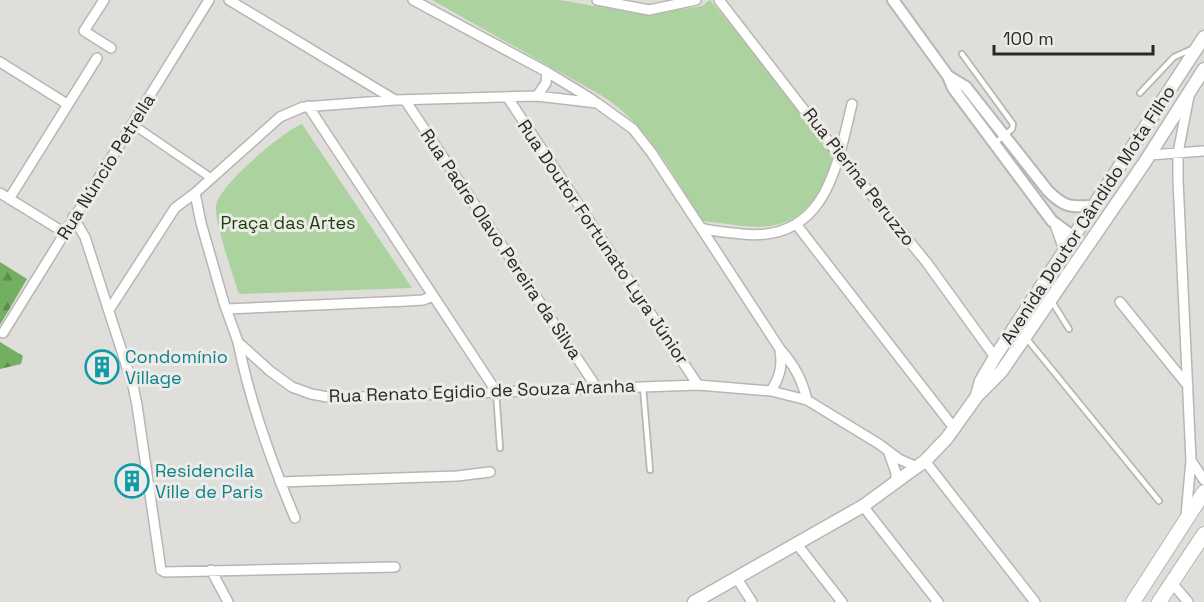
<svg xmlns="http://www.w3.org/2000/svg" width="1204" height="602" font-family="'Space Grotesk',sans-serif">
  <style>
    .green { fill: #acd2a0 }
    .forest { fill: url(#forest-firs) }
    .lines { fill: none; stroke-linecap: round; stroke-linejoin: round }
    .service-casing { stroke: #b8b6b2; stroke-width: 8 }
    .pedestrian-casing { stroke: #b8b6b2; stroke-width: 10 }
    .minor-casing { stroke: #b8b6b2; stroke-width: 12 }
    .tertiary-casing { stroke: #b8b6b2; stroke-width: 14 }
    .secondary-casing { stroke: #b8b6b2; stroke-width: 15 }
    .primary-casing { stroke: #b8b6b2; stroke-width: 16 }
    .service { stroke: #fff; stroke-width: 4.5 }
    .pedestrian { stroke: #fff; stroke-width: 7 }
    .minor { stroke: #fff; stroke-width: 9 }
    .tertiary { stroke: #fff; stroke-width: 10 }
    .secondary { stroke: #fff; stroke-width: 12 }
    .primary { stroke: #fff; stroke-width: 14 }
    .labels { text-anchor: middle; stroke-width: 6; stroke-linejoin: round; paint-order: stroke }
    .street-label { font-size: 18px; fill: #292827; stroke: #edebe7 }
    .park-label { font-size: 18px; fill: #173f06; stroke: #edebe7 }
    .culture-label { font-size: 18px; fill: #0d838f; stroke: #edebe7; text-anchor: start }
  </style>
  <defs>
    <pattern id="forest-firs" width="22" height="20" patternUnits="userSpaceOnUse" patternTransform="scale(1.5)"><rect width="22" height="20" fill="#73af60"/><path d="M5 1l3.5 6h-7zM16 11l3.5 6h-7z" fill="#5e8e4f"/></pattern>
  </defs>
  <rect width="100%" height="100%" fill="#e0deda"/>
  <!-- green -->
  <path class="green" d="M432,0H560L634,13L650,14L702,6L710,0C736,31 761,62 786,93C798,108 831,143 833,161C834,174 823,188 816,197C784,240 747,225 702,221C674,176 649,127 604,97Z
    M302,124L412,288L241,294L238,292C233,274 214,221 216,206C218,186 282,132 302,124Z"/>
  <!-- forest -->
  <path class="forest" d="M0,262L27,279L0,325Z
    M0,342L23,356L21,364L0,369Z"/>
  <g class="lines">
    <!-- service casing -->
    <g class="service-casing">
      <path id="service" d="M962,54L1013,124L1012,129L995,143
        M1140,93L1174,57L1192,49
        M1051,300L1069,329
        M1027,339L1159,501
        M643,387L650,470
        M496,391L500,448"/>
    </g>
    <!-- pedestrian casing -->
    <g class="pedestrian-casing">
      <path id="pedestrian" d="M132,124L211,178"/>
    </g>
    <!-- minor casing -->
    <g class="minor-casing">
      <path id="minor" d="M104,0L84,31L111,48
        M229,0L395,100
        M413,0L547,72L593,100
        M597,0L649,10L696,0
        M719,0L839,155L927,263L995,357
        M0,62L67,104
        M537,96L546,83L547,72
        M508,98L698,385
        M405,100L597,388
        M308,106L496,391
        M1149,155L1204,151
        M0,193L65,233
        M195,193L201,223L224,303L238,342L270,371L292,387L311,394L333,398L698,385L771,391L807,400L879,444L899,459L917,467
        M9,199L97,58
        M73,217L85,237L133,386L137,405L161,570L165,572L395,567
        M796,224L954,428
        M701,228L780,349C794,365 802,379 807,400
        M1120,302L1188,386
        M226,309L407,301L423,300L433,296
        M109,310L175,208L195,193L280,117L303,107L395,100L537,96L597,103L633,129L651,152L701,228C714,232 728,232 742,234C826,243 837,166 852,104
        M3,333L209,0
        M238,342C250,403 271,461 295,518
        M771,391C779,378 783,367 780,351
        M889,453L896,473V482
        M925,461L1035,602
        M1192,462L1204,480
        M280,482L457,476L490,472
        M863,506L938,602
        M1186,516L1191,460L1178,180V153L1189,96
        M796,543L842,602
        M211,570L228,602
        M736,577L752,602
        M1172,583L1188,602"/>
    </g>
    <!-- tertiary casing -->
    <g class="tertiary-casing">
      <path id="tertiary" d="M893,0L948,76L953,88L1052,221L1074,237
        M948,76L966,87L1048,191C1065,208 1071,207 1094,206"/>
    </g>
    <!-- secondary casing -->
    <g class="secondary-casing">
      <path id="secondary" d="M1057,226L1066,251
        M977,395L981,381L995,357L1204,37
        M694,602L863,506L911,471L925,461L947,438L977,396L1001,372L1145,162L1204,69"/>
    </g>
    <!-- primary casing -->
    <g class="primary-casing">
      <path id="primary" d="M1133,602L1204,492
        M1159,602L1204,534"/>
    </g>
    <!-- service -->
    <use href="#service" class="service"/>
    <!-- pedestrian -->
    <use href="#pedestrian" class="pedestrian"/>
    <!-- minor -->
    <use href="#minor" class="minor"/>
    <!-- tertiary -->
    <use href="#tertiary" class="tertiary"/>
    <!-- secondary -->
    <use href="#secondary" class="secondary"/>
    <!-- primary -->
    <use href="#primary" class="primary"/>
  </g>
  <!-- icons -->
  <defs>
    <g id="building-ring" transform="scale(1.725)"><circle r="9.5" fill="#edebe7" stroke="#0f9aa8" stroke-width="1.5"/><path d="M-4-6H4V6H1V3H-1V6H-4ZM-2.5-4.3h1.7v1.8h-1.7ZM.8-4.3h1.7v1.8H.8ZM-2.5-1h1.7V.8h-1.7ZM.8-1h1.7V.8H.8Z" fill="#0f9aa8"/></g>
  </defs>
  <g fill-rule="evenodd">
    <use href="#building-ring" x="102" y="367"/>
    <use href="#building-ring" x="132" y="481"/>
  </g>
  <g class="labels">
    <!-- street labels -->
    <g class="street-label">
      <text transform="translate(106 167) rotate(-58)" y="6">Rua Núncio Petrella</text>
      <text transform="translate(859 177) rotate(52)" y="6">Rua Pierina Peruzzo</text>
      <text transform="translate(1088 215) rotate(-57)" y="6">Avenida Doutor Cândido Mota Filho</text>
      <text transform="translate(603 242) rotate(56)" y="6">Rua Doutor Fortunato Lyra Júnior</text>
      <text transform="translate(501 244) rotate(56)" y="6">Rua Padre Olavo Pereira da Silva</text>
      <text transform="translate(482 391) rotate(-2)" y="6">Rua Renato Egidio de Souza Aranha</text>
    </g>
    <!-- park labels -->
    <g class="park-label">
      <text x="288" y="229">Praça das Artes</text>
    </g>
    <!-- culture labels -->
    <g class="culture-label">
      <text x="125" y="363">Condomínio<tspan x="125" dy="21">Village</tspan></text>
      <text x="155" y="477">Residencila<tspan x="155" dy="21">Ville de Paris</tspan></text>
    </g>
  </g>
  <!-- scale -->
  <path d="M994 45v9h159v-9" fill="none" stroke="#292827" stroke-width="3"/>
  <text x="1003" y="45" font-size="18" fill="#292827" stroke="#edebe7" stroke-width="4.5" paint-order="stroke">100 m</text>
</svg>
